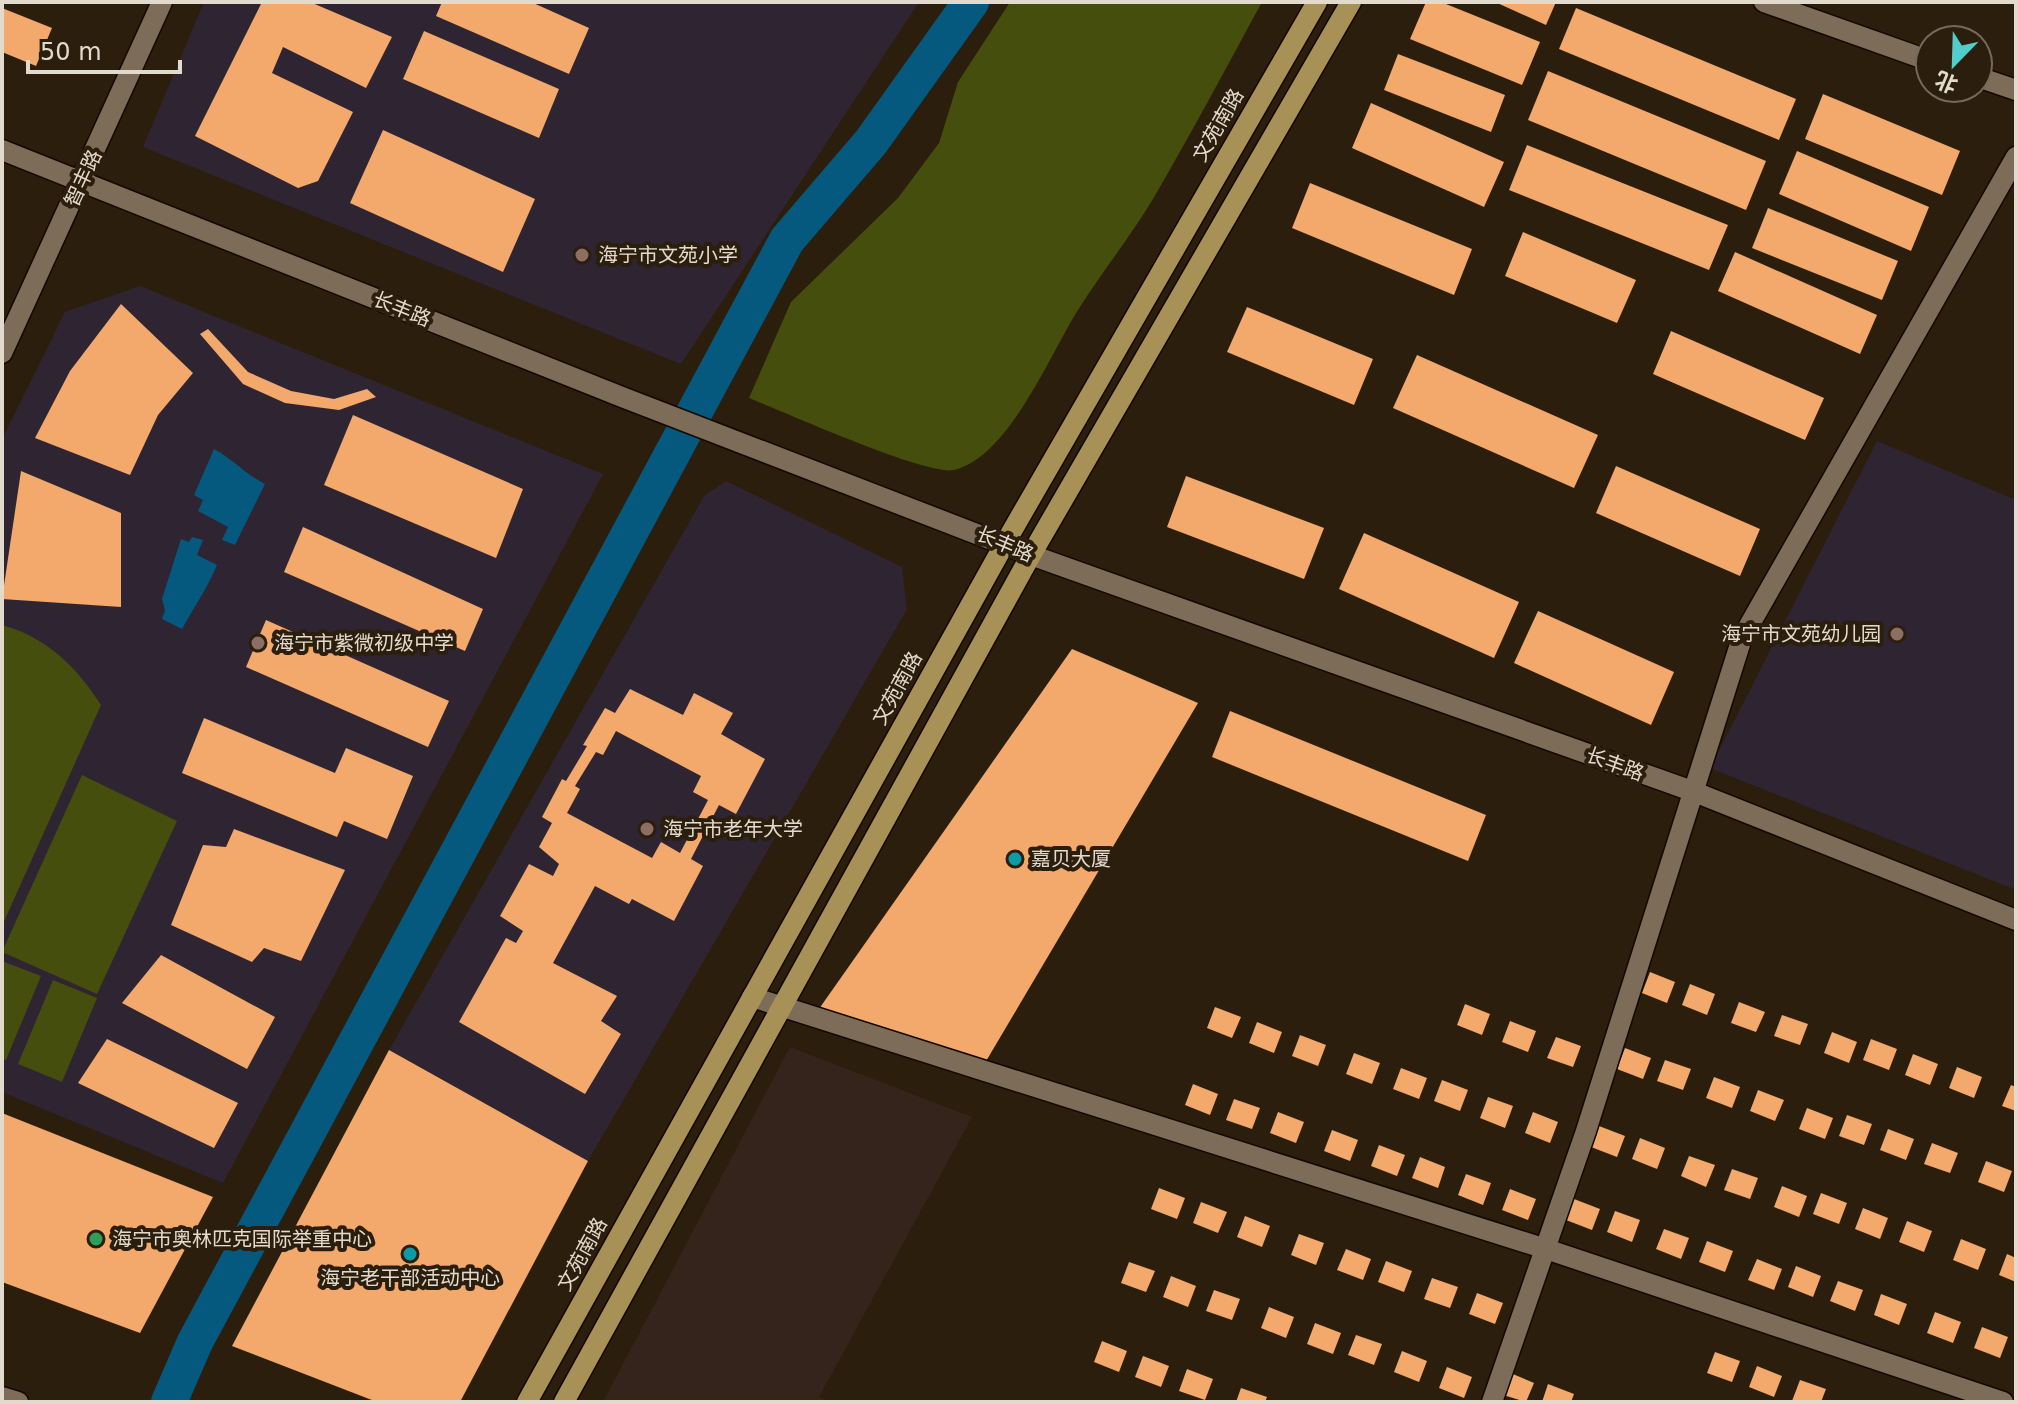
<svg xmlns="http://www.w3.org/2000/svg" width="2018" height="1404" font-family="'DejaVu Sans','Noto Sans SC',sans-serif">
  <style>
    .commercial { fill: #35241b }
    .education { fill: #2f2432 }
    .green { fill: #454e0c }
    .water { fill: #05597f }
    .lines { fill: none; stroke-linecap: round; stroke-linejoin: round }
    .river { stroke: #05597f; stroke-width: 36 }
    .building { fill: #f3a96c; fill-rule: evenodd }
    .minor-casing { stroke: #140800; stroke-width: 23 }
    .major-casing { stroke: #140800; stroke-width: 23 }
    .minor { stroke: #7d6c58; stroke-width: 20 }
    .major { stroke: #a89157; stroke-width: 20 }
    .education-dot { fill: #8d6e63; stroke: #2c1e0c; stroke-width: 3 }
    .culture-dot { fill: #0f9aa8; stroke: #2c1e0c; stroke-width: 3 }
    .leisure-dot { fill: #2e9e5b; stroke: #2c1e0c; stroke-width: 3 }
    .labels { text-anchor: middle; stroke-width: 8; stroke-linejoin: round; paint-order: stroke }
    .street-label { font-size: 20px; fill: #e3dace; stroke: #2c1e0c }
    .poi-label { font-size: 20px; fill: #e3dace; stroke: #2c1e0c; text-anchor: start }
  </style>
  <rect width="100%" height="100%" fill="#2c1e0c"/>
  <!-- commercial -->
  <path class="commercial" d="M790,1047L972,1117L819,1397L832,1402H603Z"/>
  <!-- education -->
  <path class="education" d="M204,2H919L681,364L143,147Z
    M140,286L603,474L223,1183L2,1092V439L65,312Z
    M1877,441L2016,500V890L1710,768Z
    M726,481L902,567L907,609L588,1161L389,1050L704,496Z"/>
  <!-- green -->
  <path class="green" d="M1010,2H1262C1226,68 1191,134 1153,199C1130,237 1102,272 1078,310C1050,354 1009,457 954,470C926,476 784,412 749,398L791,302L898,198L939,143L958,82Z
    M2,625C46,637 77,667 101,705L2,926Z
    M82,775L177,821L97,994L2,952Z
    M2,961L41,976L6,1060L2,1059Z
    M53,980L97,998L62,1082L18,1064Z"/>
  <!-- water -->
  <path class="water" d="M214,449C233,459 245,474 265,484L235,545L222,540L228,527L198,511L203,500L194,495Z
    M192,537L203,540L197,555L217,565C207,589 194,607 182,629L162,619L165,610L162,599L181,539L189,542Z"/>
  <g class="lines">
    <!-- river -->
    <path class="river" d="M169,1402L195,1342L787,240L871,142L971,2"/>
  </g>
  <!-- building -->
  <path class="building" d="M262,2H310L392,37L366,88L283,47L272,73L353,112L318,181L298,188L195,136Z
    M442,2H531L589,28L569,74L436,16Z
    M1426,2H1441L1540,42L1522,85L1410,39Z
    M1495,2H1556L1546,25Z
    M2,8L52,28L36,66L2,52Z
    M1576,8L1796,99L1779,140L1559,49Z
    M424,31L559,89L539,138L403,79Z
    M1398,54L1505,95L1491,132L1384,90Z
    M1548,71L1766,161L1746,210L1528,120Z
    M1823,94L1960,151L1942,195L1805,139Z
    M1371,103L1504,162L1484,207L1352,148Z
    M383,130L535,199L503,272L350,203Z
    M1527,145L1728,225L1709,270L1509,190Z
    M1797,151L1929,207L1911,251L1779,194Z
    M1310,183L1472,249L1454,295L1292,228Z
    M1768,208L1898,261L1882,300L1752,248Z
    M1523,232L1636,280L1617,323L1505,276Z
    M1735,252L1877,315L1860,354L1718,291Z
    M121,304L193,373L158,415L130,475L35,438L70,371Z
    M1247,307L1373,359L1354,405L1227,352Z
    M208,329L248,372L291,391L334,399L367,389L376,397L339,410L285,403L243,384L200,334Z
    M1671,331L1824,398L1805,440L1653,374Z
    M1417,355L1598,435L1574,488L1393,408Z
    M353,415L523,489L496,558L324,485Z
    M1616,466L1760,529L1740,576L1596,513Z
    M21,471L121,513V607L2,599Z
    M1186,476L1324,528L1304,579L1167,527Z
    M303,527L483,609L465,651L284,572Z
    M1364,533L1519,602L1494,658L1339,589Z
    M1538,611L1674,672L1651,725L1514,663Z
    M266,620L449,701L428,747L246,667Z
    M1072,649L1198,703L982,1068L814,1016Z
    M630,689L683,715L694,693L733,713L721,734L765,759L736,814L719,805L691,859L703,866L674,921L632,899L629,904L595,886L553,963L617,996L601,1021L621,1034L585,1094L459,1022L506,938L516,943L523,931L500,916L529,864L553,876L559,864L539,847L552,823L542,817L562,779L566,781L587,746L583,745L605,708L615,713ZM616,731L701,776L693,792L708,800L680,853L661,842L652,858L567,813L580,789L575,786L596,752L603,755Z
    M1230,711L1486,815L1468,861L1212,757Z
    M204,718L335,773L346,748L413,776L387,839L344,821L337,837L182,773Z
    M234,829L345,870L301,961L264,948L252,962L171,925L203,845L226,847Z
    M161,955L275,1017L247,1069L122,1003Z
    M1650,972L1675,982L1667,1003L1642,993Z
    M1690,984L1715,994L1707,1015L1682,1005Z
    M1739,1002L1765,1012L1756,1032L1731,1023Z
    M1465,1004L1490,1014L1482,1035L1457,1025Z
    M1215,1007L1241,1017L1232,1038L1207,1028Z
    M1782,1015L1808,1024L1800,1045L1774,1036Z
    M1510,1021L1536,1031L1528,1052L1502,1042Z
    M1257,1022L1282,1032L1274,1053L1249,1043Z
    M1832,1032L1857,1042L1849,1063L1824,1053Z
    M1300,1035L1326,1045L1318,1066L1292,1056Z
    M1556,1037L1581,1046L1573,1067L1547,1058Z
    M107,1039L238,1103L214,1148L78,1083Z
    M1871,1039L1897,1049L1889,1070L1863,1060Z
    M1625,1048L1651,1058L1643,1079L1617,1069Z
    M389,1050L588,1161L460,1402H377L232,1346Z
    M1354,1053L1380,1063L1372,1084L1346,1074Z
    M1913,1054L1938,1064L1930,1085L1905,1075Z
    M1665,1060L1691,1069L1683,1090L1657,1081Z
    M1957,1067L1982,1077L1974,1098L1949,1088Z
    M1401,1068L1427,1078L1419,1099L1393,1089Z
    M1714,1077L1740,1087L1732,1108L1706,1098Z
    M1442,1080L1468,1090L1460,1111L1434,1101Z
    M1193,1084L1218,1094L1210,1115L1185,1105Z
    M2011,1085L2016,1087V1111L2002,1106Z
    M1758,1090L1784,1100L1775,1121L1750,1111Z
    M1488,1097L1513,1106L1505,1128L1480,1118Z
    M1234,1099L1260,1108L1252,1129L1226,1120Z
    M1807,1108L1833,1118L1825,1139L1799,1129Z
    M1278,1112L1304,1122L1296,1143L1270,1133Z
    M1533,1112L1558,1122L1550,1143L1525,1133Z
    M2,1113L213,1197L140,1333L2,1282Z
    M1847,1115L1872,1124L1864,1145L1839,1136Z
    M1599,1126L1625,1136L1617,1157L1591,1147Z
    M1888,1129L1914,1139L1906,1160L1880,1150Z
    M1332,1130L1358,1140L1350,1161L1324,1151Z
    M1640,1138L1665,1148L1657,1169L1632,1159Z
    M1932,1143L1958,1153L1950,1173L1924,1164Z
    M1379,1145L1405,1155L1397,1176L1371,1166Z
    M1689,1156L1715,1165L1706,1187L1681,1176Z
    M1420,1157L1445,1167L1438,1188L1412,1178Z
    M1986,1161L2012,1171L2004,1192L1978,1182Z
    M1732,1169L1758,1178L1750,1199L1724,1190Z
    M1466,1174L1491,1183L1483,1205L1458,1195Z
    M1782,1186L1807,1196L1799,1217L1774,1207Z
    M1159,1188L1185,1198L1177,1219L1151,1209Z
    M1510,1189L1536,1199L1528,1220L1502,1210Z
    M1821,1193L1847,1203L1839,1224L1813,1214Z
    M1574,1199L1600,1209L1592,1230L1566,1220Z
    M1201,1202L1227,1212L1218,1233L1193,1223Z
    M1863,1208L1888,1218L1880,1239L1855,1229Z
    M1615,1211L1640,1220L1632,1242L1607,1232Z
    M1245,1216L1270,1226L1262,1247L1237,1237Z
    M1907,1221L1932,1231L1924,1252L1899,1242Z
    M1664,1229L1689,1238L1681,1259L1656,1249Z
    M1299,1234L1324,1243L1316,1265L1291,1255Z
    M1961,1239L1986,1249L1978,1270L1953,1260Z
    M1707,1241L1733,1251L1725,1272L1699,1262Z
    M1346,1249L1371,1259L1363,1280L1337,1270Z
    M2007,1254L2016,1258V1282L1999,1275Z
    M1757,1259L1782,1269L1774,1290L1748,1280Z
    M1386,1261L1412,1271L1404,1292L1378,1282Z
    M1129,1262L1155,1271L1146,1292L1121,1283Z
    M1796,1266L1821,1276L1813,1297L1788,1287Z
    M1171,1276L1196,1286L1188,1307L1163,1297Z
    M1432,1278L1458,1287L1450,1308L1424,1299Z
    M1838,1281L1863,1290L1855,1311L1830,1301Z
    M1214,1290L1240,1299L1232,1320L1206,1311Z
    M1477,1293L1503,1303L1495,1324L1469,1314Z
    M1881,1294L1907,1304L1899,1325L1874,1315Z
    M1269,1307L1294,1317L1286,1338L1261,1328Z
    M1935,1312L1961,1322L1953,1343L1927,1333Z
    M1315,1323L1341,1333L1333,1354L1307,1344Z
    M1982,1327L2008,1337L2000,1358L1974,1348Z
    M1356,1335L1382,1344L1374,1365L1348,1355Z
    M1102,1341L1127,1351L1119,1372L1094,1362Z
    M1402,1351L1427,1361L1419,1382L1394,1372Z
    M1715,1352L1740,1361L1732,1382L1707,1373Z
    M1143,1356L1169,1366L1161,1387L1135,1377Z
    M1757,1366L1782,1376L1774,1397L1749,1387Z
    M1447,1367L1472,1377L1464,1398L1439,1388Z
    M1187,1369L1213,1379L1205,1400L1179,1391Z
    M1508,1372L1534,1383L1526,1402L1500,1394Z
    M1800,1380L1826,1389L1821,1402L1792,1401Z
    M1548,1384L1574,1394L1571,1402H1542Z
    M1241,1388L1267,1397L1265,1402H1236Z"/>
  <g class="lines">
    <!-- minor casing -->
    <g class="minor-casing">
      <path id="minor" d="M1764,2L1930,61
        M1978,77L2016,90
        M2,150L622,397L1031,555L1692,791L2016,920
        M2,353L162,2
        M752,997L1546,1249L2003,1402
        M2,1397L18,1402
        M1492,1402L1586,1131L1742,638L2016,157"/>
    </g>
    <!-- major casing -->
    <g class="major-casing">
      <path id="major" d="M527,1402L1005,543L1317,2
        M564,1402L1031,555L1351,2"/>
    </g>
    <!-- minor -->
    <use href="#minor" class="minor"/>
    <!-- major -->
    <use href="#major" class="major"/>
  </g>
  <!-- markers -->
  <g class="education-dot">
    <circle cx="582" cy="255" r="8"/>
    <circle cx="1897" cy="634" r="8"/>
    <circle cx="258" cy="643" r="8"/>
    <circle cx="647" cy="829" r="8"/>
  </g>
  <g class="culture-dot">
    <circle cx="1015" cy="859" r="8"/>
    <circle cx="410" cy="1254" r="8"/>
  </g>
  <circle class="leisure-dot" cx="96" cy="1239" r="8"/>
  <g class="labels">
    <!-- street labels -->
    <g class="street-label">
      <text transform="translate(1218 125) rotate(-60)" y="7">文苑南路</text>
      <text transform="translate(83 178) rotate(-65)" y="7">智丰路</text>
      <text transform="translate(402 309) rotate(22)" y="7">长丰路</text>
      <text transform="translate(1005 544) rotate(23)" y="7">长丰路</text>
      <text transform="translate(897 688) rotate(-61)" y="7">文苑南路</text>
      <text transform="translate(1615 764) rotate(20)" y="7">长丰路</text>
      <text transform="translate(582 1254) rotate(-61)" y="7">文苑南路</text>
    </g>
    <!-- poi labels -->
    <g class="poi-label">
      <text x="598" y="262">海宁市文苑小学</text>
      <text x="1881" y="641" text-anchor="end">海宁市文苑幼儿园</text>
      <text x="274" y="650">海宁市紫微初级中学</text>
      <text x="663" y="836">海宁市老年大学</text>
      <text x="1031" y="866">嘉贝大厦</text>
      <text x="112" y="1246">海宁市奥林匹克国际举重中心</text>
      <text x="410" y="1285" text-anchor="middle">海宁老干部活动中心</text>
    </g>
  </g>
  <!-- border -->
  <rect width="2018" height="1404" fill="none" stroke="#e3dace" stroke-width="8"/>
  <!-- north arrow -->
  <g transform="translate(1954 64) rotate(203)"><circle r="38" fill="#2c1e0c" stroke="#75695a" stroke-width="2"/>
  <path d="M0-6L14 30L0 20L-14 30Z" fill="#53cdcb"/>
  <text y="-12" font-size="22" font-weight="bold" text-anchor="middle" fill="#e3dace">北</text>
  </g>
  <!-- scale -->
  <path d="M28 60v12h152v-12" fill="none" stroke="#e3dace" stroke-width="4"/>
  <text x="40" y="60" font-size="24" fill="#e3dace" stroke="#2c1e0c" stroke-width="6" paint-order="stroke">50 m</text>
</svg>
